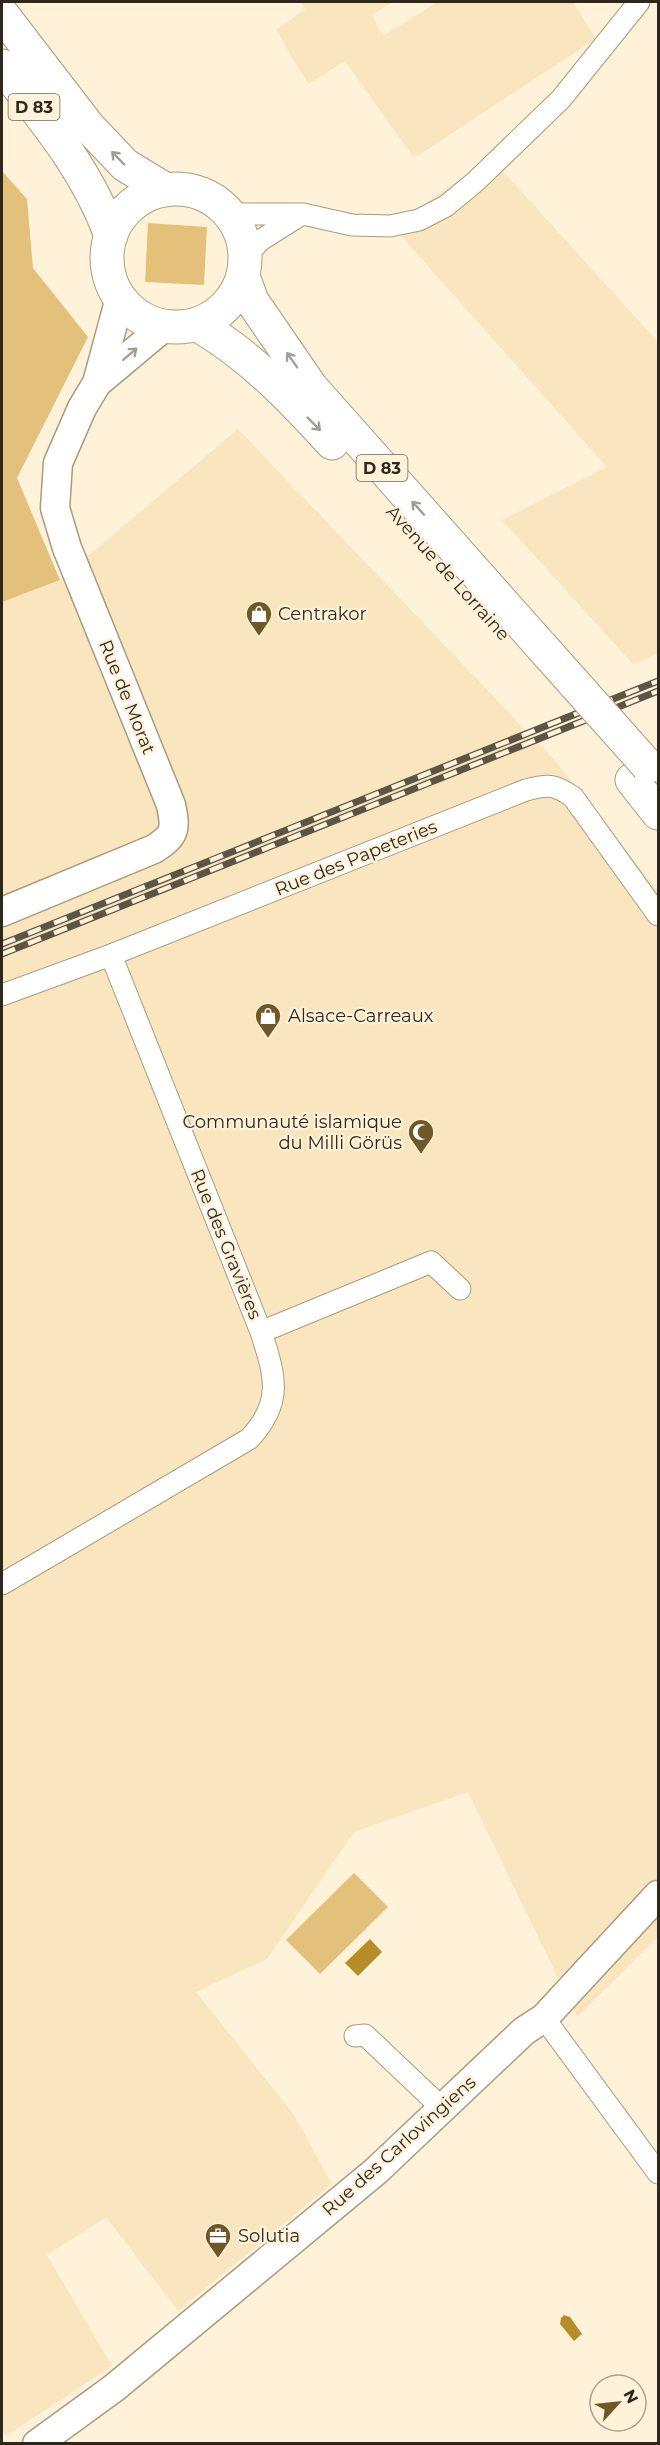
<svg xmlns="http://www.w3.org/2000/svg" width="660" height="2445" font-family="Montserrat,sans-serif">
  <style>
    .built { fill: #f9e6bf }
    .green { fill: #e3c17a }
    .water { fill: #b78d29 }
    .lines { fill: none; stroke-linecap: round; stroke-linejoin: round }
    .street-casing { stroke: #a99b7d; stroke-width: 23 }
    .secondary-casing { stroke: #a99b7d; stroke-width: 31 }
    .primary-casing { stroke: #a99b7d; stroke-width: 35 }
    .street { stroke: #fff; stroke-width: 21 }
    .secondary { stroke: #fff; stroke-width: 28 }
    .primary { stroke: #fff; stroke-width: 33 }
    .rail-casing { stroke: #5c5445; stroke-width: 7 }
    .rail { stroke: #fff2d9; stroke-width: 4.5; stroke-dasharray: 14; stroke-linecap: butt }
    .primary-bridge-casing { stroke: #a99b7d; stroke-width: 35; stroke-linecap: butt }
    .primary-bridge { stroke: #fff; stroke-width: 33 }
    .oneway { stroke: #a19e99 }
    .labels { text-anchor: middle; stroke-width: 4.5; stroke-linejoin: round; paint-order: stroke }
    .shield { fill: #fff2d9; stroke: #6d6555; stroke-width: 1.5 }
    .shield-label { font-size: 16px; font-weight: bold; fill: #2e281c }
    .street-label { font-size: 18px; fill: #2e281c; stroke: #fff2d9 }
    .poi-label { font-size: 18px; fill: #2e281c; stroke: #fff2d9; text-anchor: start }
  </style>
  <rect width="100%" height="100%" fill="#fff2d9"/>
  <!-- built -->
  <path class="built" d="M301,2H393L372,15L383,36L437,2H573L596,39L414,158L345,61L308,84L276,30L305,9Z
    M490,157L658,342V654L633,664L502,520L607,467L393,227Z
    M238,429L558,764L658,891V1937L577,2017L468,1792L354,1832L267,1959L196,1992L294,2115L332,2184L178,2311L106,2217L47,2255L112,2366L6,2436L2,2431V602L60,580Z"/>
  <!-- green -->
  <path class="green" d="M2,171L27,199L33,268L88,337L17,478L60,580L2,602Z
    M148,223L207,227L204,285L145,282Z
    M354,1873L388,1907L320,1974L286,1940Z"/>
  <!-- water -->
  <path class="water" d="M370,1939L382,1952L358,1976L345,1963Z
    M564,2315L570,2317L582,2334L574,2341L560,2324L561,2318Z"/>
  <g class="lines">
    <!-- street casing -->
    <g class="street-casing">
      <path id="street" d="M229,214H303L352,225L390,226L419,220L446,206L475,182L561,99L639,2
        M245,256L261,240L302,214
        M2,995L111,955L526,790C548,784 554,784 573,797L658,915
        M261,1332L431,1262L460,1289
        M2,1584L249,1439C284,1402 275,1376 261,1332L111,955
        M544,2018L658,2173
        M355,2036L365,2035L442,2108"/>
    </g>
    <!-- secondary casing -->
    <g class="secondary-casing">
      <path id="secondary" d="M97,383L165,326
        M2,912L154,849C176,835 176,829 171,805L67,548L55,508L58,463L82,408L97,383L120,298
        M37,2444L114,2388L376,2171L524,2031L544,2018L658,1895"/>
    </g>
    <!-- primary casing -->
    <g class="primary-casing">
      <path id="primary" d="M2,14L88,126L125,165L166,190
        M2,66C44,119 88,171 111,236
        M107 258a69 69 0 1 1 138 0a69 69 0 1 1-138 0Z
        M243,276L252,301L311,387L541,646
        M196,324C248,353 292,399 332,443
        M632,780L658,813"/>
    </g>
    <!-- street -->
    <use href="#street" class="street"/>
    <!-- secondary -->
    <use href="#secondary" class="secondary"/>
    <!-- primary -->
    <use href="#primary" class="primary"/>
    <!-- rail casing -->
    <g class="rail-casing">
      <path id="rail" d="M2,944L658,681
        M2,954L658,691"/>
    </g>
    <!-- rail -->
    <use href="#rail" class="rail"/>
    <!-- primary-bridge casing -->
    <g class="primary-bridge-casing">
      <path id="primary-bridge" d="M541,646L648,766"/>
    </g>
    <!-- primary-bridge -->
    <use href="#primary-bridge" class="primary-bridge"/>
  </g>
  <!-- one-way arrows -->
  <defs><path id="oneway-shaft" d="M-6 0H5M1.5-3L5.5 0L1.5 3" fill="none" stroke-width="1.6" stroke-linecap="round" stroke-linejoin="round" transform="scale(1.5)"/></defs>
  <g class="oneway">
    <use href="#oneway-shaft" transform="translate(118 158) rotate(-134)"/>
    <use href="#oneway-shaft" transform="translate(130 354) rotate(-41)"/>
    <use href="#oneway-shaft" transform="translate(292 360) rotate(-125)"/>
    <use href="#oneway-shaft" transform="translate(314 424) rotate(45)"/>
    <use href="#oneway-shaft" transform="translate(418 508) rotate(-132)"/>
  </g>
  <!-- icons -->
  <defs>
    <g id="shop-pin" transform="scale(1.35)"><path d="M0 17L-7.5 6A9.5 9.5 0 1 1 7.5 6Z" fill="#6e5828" stroke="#fff2d9"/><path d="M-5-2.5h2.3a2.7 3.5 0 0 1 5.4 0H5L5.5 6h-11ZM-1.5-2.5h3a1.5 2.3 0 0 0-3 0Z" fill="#fff"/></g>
    <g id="mosque-pin" transform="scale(1.35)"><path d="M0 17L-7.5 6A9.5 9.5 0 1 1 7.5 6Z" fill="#6e5828" stroke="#fff2d9"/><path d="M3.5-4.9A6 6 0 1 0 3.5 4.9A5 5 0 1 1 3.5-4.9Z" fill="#fff"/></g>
    <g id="office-pin" transform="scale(1.35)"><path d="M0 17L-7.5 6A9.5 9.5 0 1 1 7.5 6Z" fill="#6e5828" stroke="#fff2d9"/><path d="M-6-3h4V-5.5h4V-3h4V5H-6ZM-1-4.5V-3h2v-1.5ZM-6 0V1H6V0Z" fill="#fff"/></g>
  </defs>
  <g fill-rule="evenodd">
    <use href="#shop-pin" x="259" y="614"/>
    <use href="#shop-pin" x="268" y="1016"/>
    <use href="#mosque-pin" x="421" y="1132"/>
    <use href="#office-pin" x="218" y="2236"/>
  </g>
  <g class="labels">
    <!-- shield labels -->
    <g class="shield">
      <rect x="8.5" y="94" width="51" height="26" rx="4.5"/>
      <rect x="356.5" y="455" width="51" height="26" rx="4.5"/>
    </g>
    <g class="shield-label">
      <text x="34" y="113">D 83</text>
      <text x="382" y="474">D 83</text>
    </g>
    <!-- street labels -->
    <g class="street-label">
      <text transform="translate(448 573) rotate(48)" y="6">Avenue de Lorraine</text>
      <text transform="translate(127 697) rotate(68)" y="6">Rue de Morat</text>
      <text transform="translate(356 858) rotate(-22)" y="6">Rue des Papeteries</text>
      <text transform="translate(226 1244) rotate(68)" y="6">Rue des Gravières</text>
      <text transform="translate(399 2146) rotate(-42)" y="6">Rue des Carlovingiens</text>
    </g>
    <!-- poi labels -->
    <g class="poi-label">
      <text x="278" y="620">Centrakor</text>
      <text x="288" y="1022">Alsace-Carreaux</text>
      <text x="402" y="1128" text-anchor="end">Communauté islamique<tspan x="402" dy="21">du Milli Görüs</tspan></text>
      <text x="238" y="2242">Solutia</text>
    </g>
  </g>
  <!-- border -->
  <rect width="660" height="2445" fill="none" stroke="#2e281c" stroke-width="6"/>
  <!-- north arrow -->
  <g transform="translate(618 2403) rotate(63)"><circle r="28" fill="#fff2d9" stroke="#aba18d" stroke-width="1.5"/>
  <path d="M0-4.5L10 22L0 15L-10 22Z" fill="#6e5828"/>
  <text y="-9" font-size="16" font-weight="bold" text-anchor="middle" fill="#2e281c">N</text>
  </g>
</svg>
